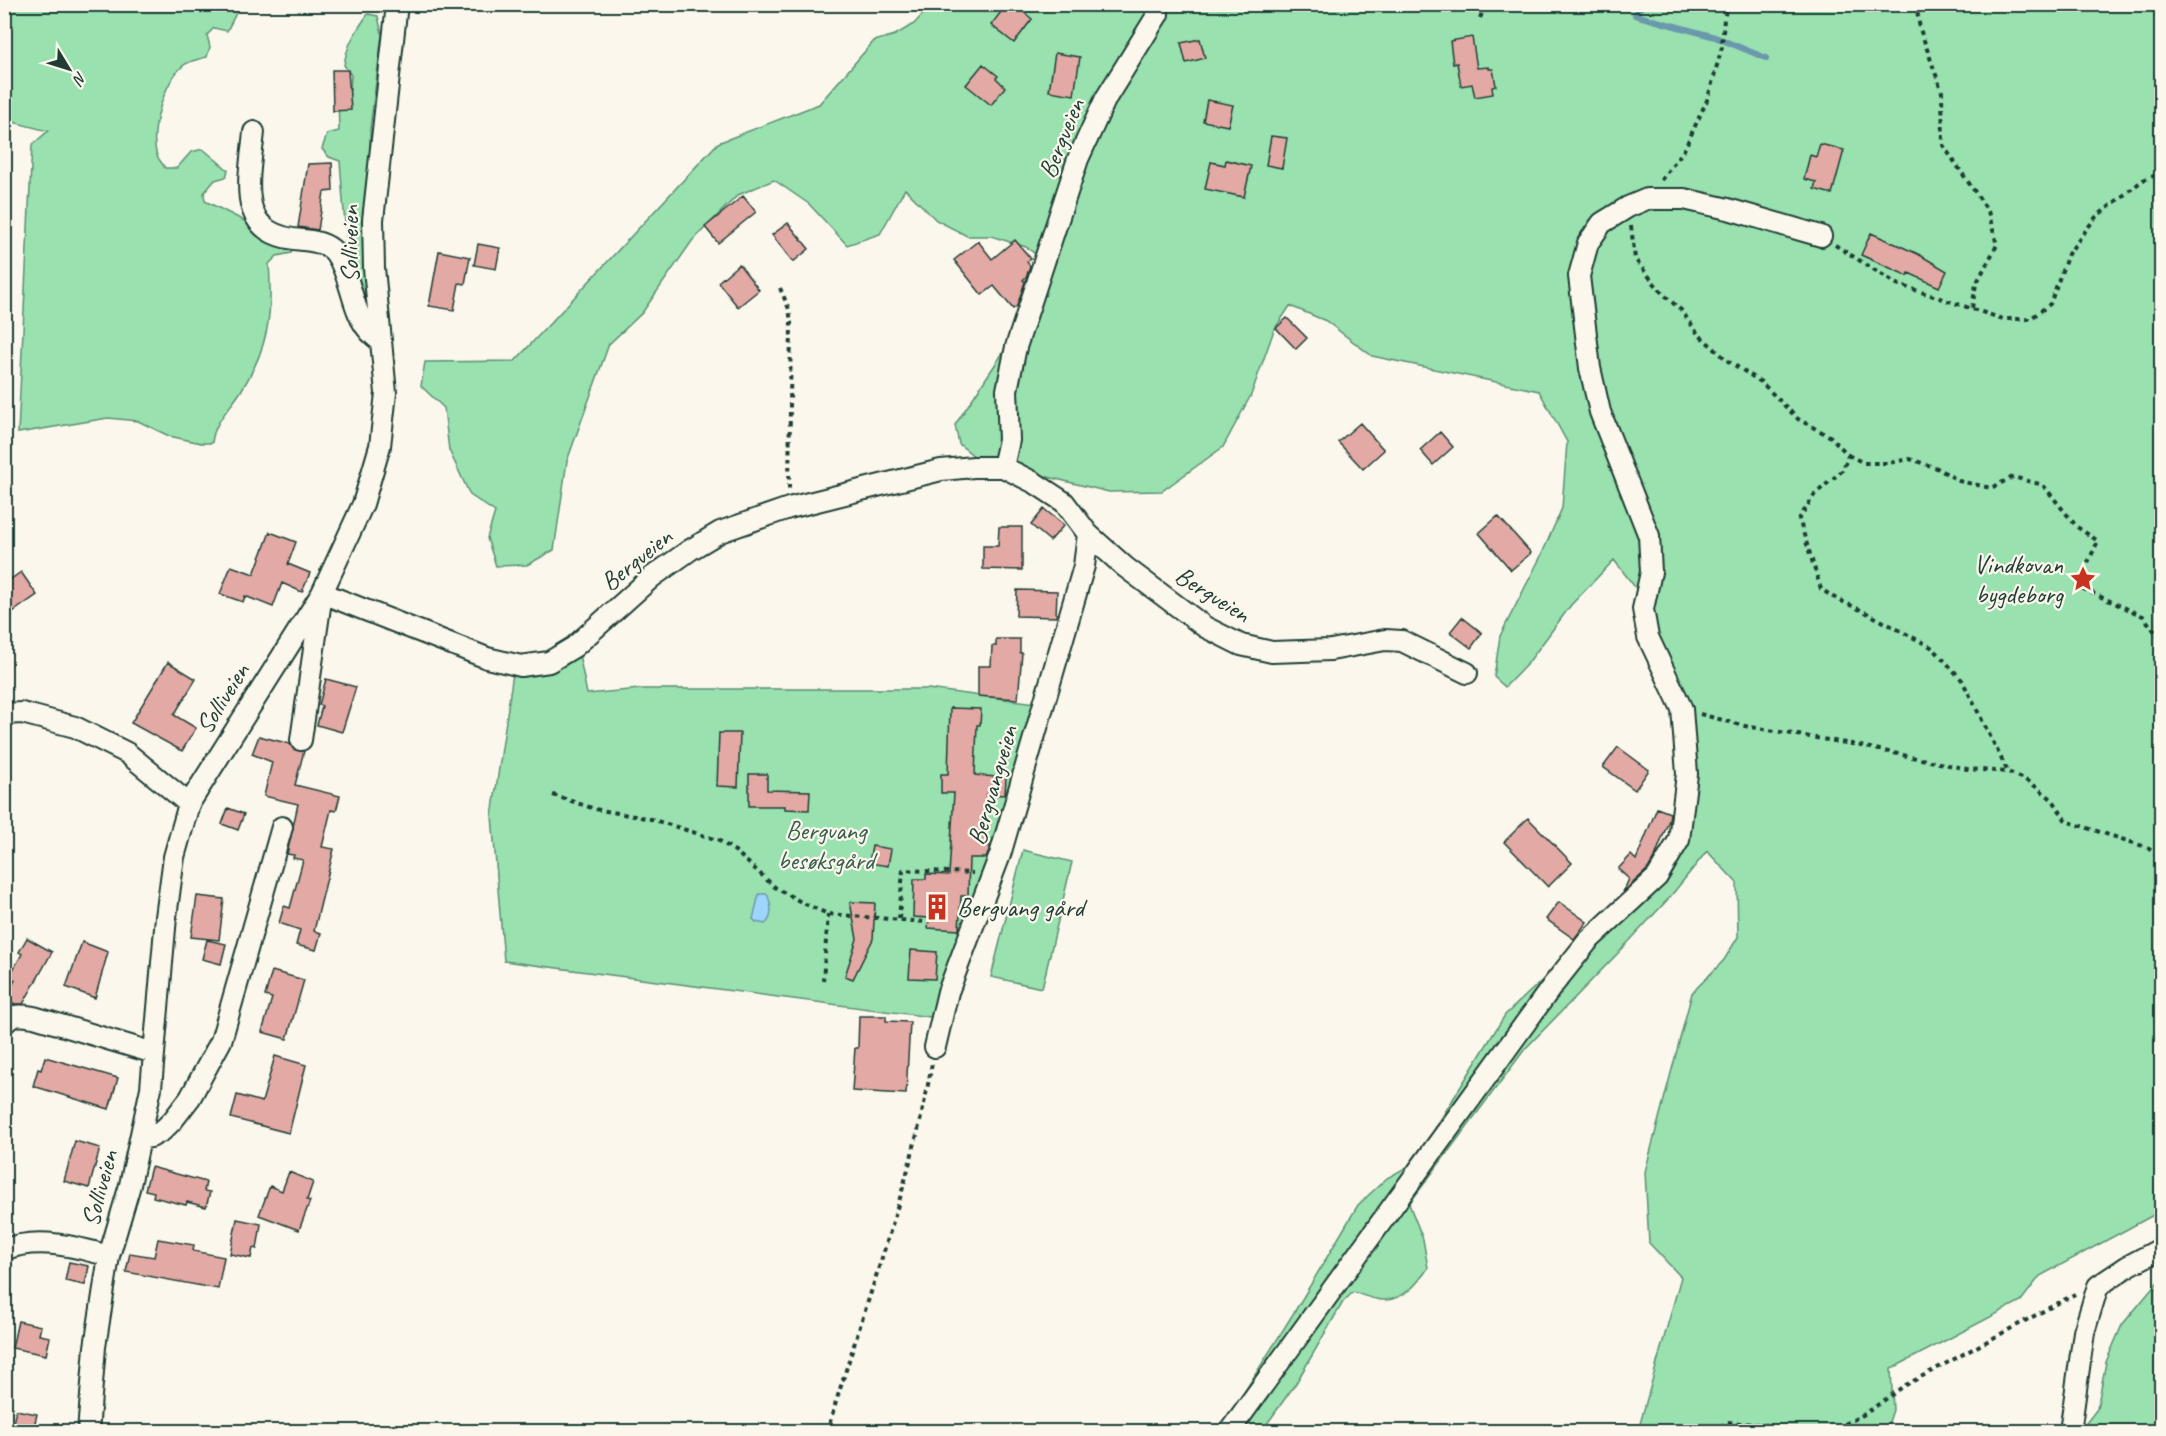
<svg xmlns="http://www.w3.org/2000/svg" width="2166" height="1436" font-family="Caveat,sans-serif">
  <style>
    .green { fill: #99e1af; stroke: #5c8f72; stroke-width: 1.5 }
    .water { fill: #9ed5fd; stroke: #6b98ad; stroke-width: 1.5 }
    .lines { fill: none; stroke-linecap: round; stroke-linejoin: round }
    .stream { stroke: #6b98ad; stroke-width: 6 }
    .building { fill: #e3a9a4; stroke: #1f3d34; stroke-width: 1.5 }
    .minor-casing { stroke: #1f3d34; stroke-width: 24 }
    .path { stroke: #1f3d34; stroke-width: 4; stroke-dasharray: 4.5 4.5; stroke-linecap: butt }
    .minor { stroke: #fbf7ec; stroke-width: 20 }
    .labels { text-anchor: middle; stroke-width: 4.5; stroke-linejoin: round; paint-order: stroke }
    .street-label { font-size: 26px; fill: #1f3d34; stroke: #fbf7ec }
    .poi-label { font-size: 26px; fill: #1f3d34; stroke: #fbf7ec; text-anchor: end }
    .park-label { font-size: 26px; fill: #375e4d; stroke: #fbf7ec }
  </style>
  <rect width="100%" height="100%" fill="#fbf7ec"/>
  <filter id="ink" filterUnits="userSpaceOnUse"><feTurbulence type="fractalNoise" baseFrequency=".0167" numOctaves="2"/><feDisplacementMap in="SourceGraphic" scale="12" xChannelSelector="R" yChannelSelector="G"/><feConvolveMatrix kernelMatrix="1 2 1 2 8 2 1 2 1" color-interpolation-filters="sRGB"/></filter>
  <g filter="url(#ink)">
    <!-- green -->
    <path class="green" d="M5,5H237V11L227,31L214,28L207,35L210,47L207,57C200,59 190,60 184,65C164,81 149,132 157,156C159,160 163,164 165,168H177L191,152L203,149L228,170L226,177L215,180L204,193L205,201L294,246L291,253L277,256L269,264C273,314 268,349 241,391C230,409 214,421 212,443H201L169,436L138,421L108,418L18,433L32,145L48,131L5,120Z
      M931,5H2161V1211L2040,1276L2021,1301L1891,1369L1893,1410L1886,1431H1638L1681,1277L1649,1243L1645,1172L1692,993L1724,960L1738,937L1737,883L1707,851L1670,897L1622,949L1525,1049L1409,1204L1423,1239L1428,1268C1418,1283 1406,1298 1386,1300C1377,1301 1362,1295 1353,1292L1343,1302L1296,1383L1262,1431H1220L1298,1306L1358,1205L1387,1178L1407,1167L1434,1130L1505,1015L1656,874L1673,841L1686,733L1638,591L1614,560L1571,605L1528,663L1505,687L1494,677L1500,636L1541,556L1562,508L1567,442L1539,391L1372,356L1326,321L1290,306L1274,330L1251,395L1223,447L1162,491L1109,492L979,460L959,444L955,425L1018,330L1051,266L1026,247L991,236H967L936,220L905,189L880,234L847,245L809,204L774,180L738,195L692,241L642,313L609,344L567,461L554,550L527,565L496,566L487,538L495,512L470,495L449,450L444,408L421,386L425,362L515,361L718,143L819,104L874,41L895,35L914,24Z
      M368,14L378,16L382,35L370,129L372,279C365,287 365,296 366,306H363C345,261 344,209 340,161L329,157L322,149L327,134L339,131L338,98L350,90L351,75L344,65C347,44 356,31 368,14Z
      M579,654L587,694L640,689H928L1035,703L938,1018L504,961L492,816L513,673Z
      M1023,850L1072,862L1042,988L991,977Z
      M2161,1278V1431H2080L2097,1409L2106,1362L2122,1325Z"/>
    <!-- water -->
    <path class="water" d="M759,894H767C771,903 774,917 765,924L756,922L753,919Z"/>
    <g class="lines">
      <!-- stream -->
      <path class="stream" d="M1643,4L1635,15L1715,37L1766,58"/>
    </g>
    <!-- building -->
    <path class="building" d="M1007,4H1014L1032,19L1014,43L991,25Z
      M1472,37L1477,68L1489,67V69H1493L1496,86L1492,87L1493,94L1475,97L1472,84L1461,86L1457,63L1453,64L1450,41Z
      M1200,39L1205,58L1186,63L1181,43Z
      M1055,53L1080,57L1074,95L1049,91Z
      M983,64L998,76L996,78L1005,87L991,105L966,85Z
      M332,70H348L351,110L333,111Z
      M1207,100L1233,105L1228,126L1203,121Z
      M1271,136L1287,138L1282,168L1266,165Z
      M1820,144L1844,150L1832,194L1814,189L1816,182L1804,179L1810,155L1816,157Z
      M1226,160L1251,166L1244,197L1205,189L1211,162L1225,165Z
      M332,163L333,191L324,192L318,230L298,227L308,164Z
      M743,196L756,212L718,243L705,227Z
      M788,223L809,249L793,262L772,235Z
      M1871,233L1918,254L1947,271L1939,287L1909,273L1908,276L1861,255Z
      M1015,240L1031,259L1027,262L1030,266L1026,277L1023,280L1025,282L1017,306L1013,309L994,286L982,295L954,260L978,241L992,259Z
      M478,244L500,248L496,269L474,265Z
      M439,251L470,257L465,284L459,283L454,310L429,306Z
      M739,264L759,290L738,307L718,282Z
      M1287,318L1307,338L1296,349L1276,328Z
      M1360,423L1384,450L1363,469L1338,442Z
      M1440,432L1453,447L1433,465L1420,450Z
      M1044,509L1064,525L1050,541L1031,525Z
      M1498,516L1531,553L1511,570L1479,533Z
      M999,527H1022V570L983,569V546H998Z
      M270,532L296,542L288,564L310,573L302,592L282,583L273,607L245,596L243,602L220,594L231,566L254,574Z
      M21,572L37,595L4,618V584Z
      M1017,590L1057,591L1056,617L1016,616Z
      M1462,617L1482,633L1471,648L1450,632Z
      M996,639H1020V653H1022L1018,699L978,696V666H991L992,646H996Z
      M168,662L196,679L174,715L196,728L182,751L131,723Z
      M326,679L356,687L342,732L317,725L322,706L319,705Z
      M950,708L981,709L980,725H977L975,775L1006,778L1005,795L987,794L984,838L989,839V851L986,858H969L968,896H961L959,930L928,928L929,918L913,917L914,879H926V874L949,875L954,793H941V774H948Z
      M719,733H740L738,787L717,786Z
      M259,736L290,744L294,750L304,751L295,785L340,796L336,811L331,810L322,847L334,849L314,931L321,933L316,950L296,945L300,930L279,923L284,906L290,908L303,860L293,858L294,855L287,854L298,804L264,796L272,762L252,754Z
      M1618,747L1649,770L1635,790L1603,767Z
      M749,774H767V790L810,791L809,810L785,809V806H749Z
      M228,808L244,814L238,830L222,824Z
      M1657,808L1670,813L1669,820L1655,857L1648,869L1623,892L1629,879L1618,869L1631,855L1636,860Z
      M1528,818L1572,863L1548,887L1504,842Z
      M872,846L891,849L888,866L869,863Z
      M197,896L224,899L219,940L191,937Z
      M850,902L875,903L873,939L853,979L845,976L857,939Z
      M1559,902L1587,922L1574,939L1546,919Z
      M27,938L52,952L23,1004H15L5,999L15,980L9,977L22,954L19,952Z
      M207,940L226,944L221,964L202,959Z
      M82,942L108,952L95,998L66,987Z
      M911,950L937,952L935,979L909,978Z
      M272,971L304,980L287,1039L262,1032L272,998L265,996Z
      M859,1016H886V1021L910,1022L906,1094L852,1091L855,1048H858Z
      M275,1056L306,1065L289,1133L231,1118L237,1095L262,1102Z
      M45,1057L118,1078L109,1109L33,1086L38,1069L41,1070Z
      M75,1141L100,1148L89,1188L64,1181Z
      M151,1167L206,1182L204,1191L210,1192L206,1207L187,1202L186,1205L153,1197L154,1192L145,1190Z
      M289,1172L313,1182L307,1200L310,1201L299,1230L259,1215L270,1186L282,1191Z
      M237,1219L261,1224L257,1249L253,1248L251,1258L230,1254Z
      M158,1239L194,1245L193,1251L224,1257L218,1289L126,1272L130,1253L154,1257Z
      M69,1262L89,1266L85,1285L65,1281Z
      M18,1321L41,1326L39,1335L50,1337L46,1355L12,1348Z
      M16,1410L37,1414L33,1431H11Z"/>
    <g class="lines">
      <!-- minor casing -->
      <g class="minor-casing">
        <path id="minor" d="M254,132C249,182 234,236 303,240C315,241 329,244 336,254C355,282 350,322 381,341
          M1003,467L1009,440L1007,390L1016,347L1078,159L1106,98L1158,14
          M4,714L22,713L75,727L127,753L189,804
          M301,740L322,593L487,658L521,666L549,662L574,647L652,577L690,550L720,532L789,508L941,470L974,467H1003L1035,483L1064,502L1088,534L1125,567L1205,627L1241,645L1272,652L1331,650L1385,640L1402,641L1467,673
          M4,1024C13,1013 22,1015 34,1017L154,1053
          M935,1047L948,992L1000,855L1084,566L1088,534
          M140,1139L151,1137L162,1131L173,1120L190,1098L221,1041L282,827
          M4,1250C37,1236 77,1247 109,1256
          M88,1432L95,1347L109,1256L130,1185L151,1088L166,917L174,857L189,804L322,593L363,504L380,446L386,393L374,268L373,220L397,4
          M1229,1432L1553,985L1588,941L1657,877L1679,840L1687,774L1682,709L1648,637L1643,609L1651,572L1649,536L1600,412L1590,368L1579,276L1588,243L1602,223L1628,207L1647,199H1684L1728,209L1821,236
          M2070,1432L2084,1332L2098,1286L2128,1266L2162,1248"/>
      </g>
      <!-- path -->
      <path class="path" d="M1916,4L1920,29L1942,92L1943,145L1988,211L1997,245L1976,284L1972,308
        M1480,18L1486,4
        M1661,180L1684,150L1708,98L1722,47L1724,18L1728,4
        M1631,226L1635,259L1662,293L1681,310L1698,334L1728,361L1761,382L1798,419L1831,437L1848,455L1843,470L1815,494L1799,519L1821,589L1833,597L1865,612L1933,648L1962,680L2008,772
        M1835,245L1897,284L2003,319H2030L2050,304L2068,254L2096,217L2143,180L2162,173
        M780,288L789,309L791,322L789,489
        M1848,455L1864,463H1888L1910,459L1937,468L1959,481L1991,488L2013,477L2043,485L2077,527L2098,541L2077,586L2143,616L2162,641
        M1700,714L1745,726L1852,744L1967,769L2008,772L2031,783L2053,800L2066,821L2149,848L2162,858
        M553,795L595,809L651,819L718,840L735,851L776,888L803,903L828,914L926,922
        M899,919L903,870L973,873
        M823,981L828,914
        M827,1432C863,1309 910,1189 932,1063
        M1713,1432L1727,1422L1765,1425L1791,1432
        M1819,1432L1841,1426L1865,1414L1904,1386L2075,1294"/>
      <!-- minor -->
      <use href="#minor" class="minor"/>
    </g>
  </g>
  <!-- icons -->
  <defs>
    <g id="sight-bare" transform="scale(2.07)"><path d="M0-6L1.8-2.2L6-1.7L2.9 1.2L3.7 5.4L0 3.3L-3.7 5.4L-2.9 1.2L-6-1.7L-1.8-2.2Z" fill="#c8321e" stroke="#fbf7ec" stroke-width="2.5" paint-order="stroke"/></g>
    <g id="building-bare" transform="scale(2.07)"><path d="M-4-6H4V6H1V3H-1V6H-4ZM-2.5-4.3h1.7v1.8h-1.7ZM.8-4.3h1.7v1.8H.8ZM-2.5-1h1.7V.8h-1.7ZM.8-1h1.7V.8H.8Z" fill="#c8321e" stroke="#fbf7ec" stroke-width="2.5" paint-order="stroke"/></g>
  </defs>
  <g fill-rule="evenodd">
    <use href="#sight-bare" x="2083" y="579"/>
    <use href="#building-bare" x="937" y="907"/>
  </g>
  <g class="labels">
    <!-- street labels -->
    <g class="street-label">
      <text transform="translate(1061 138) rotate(-68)" y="9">Bergveien</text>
      <text transform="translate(349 244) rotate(-90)" y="9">Solliveien</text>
      <text transform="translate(636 559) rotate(-39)" y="9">Bergveien</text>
      <text transform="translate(1213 594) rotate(32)" y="9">Bergveien</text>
      <text transform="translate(222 698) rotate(-58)" y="9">Solliveien</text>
      <text transform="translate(992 785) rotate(-74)" y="9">Bergvangveien</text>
      <text transform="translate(99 1188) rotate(-75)" y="9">Solliveien</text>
    </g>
    <!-- poi labels -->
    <g class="poi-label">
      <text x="2063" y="573">Vindkovan<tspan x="2063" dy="30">bygdeborg</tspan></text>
      <text x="957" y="916" text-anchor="start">Bergvang gård</text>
    </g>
    <!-- park labels -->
    <g class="park-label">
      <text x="826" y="839">Bergvang<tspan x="826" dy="30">besøksgård</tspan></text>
    </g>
  </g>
  <!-- margin -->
  <rect width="2166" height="1436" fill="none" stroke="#fbf7ec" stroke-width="24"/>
  <rect x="12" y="12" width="2142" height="1412" fill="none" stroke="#1f3d34" stroke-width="2" filter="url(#ink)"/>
  <!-- north arrow -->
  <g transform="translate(69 69) rotate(128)" stroke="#fbf7ec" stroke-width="4.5" paint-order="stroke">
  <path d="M0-4.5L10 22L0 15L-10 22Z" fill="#1f3d34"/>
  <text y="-9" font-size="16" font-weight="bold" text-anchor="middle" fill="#1f3d34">N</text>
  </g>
</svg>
